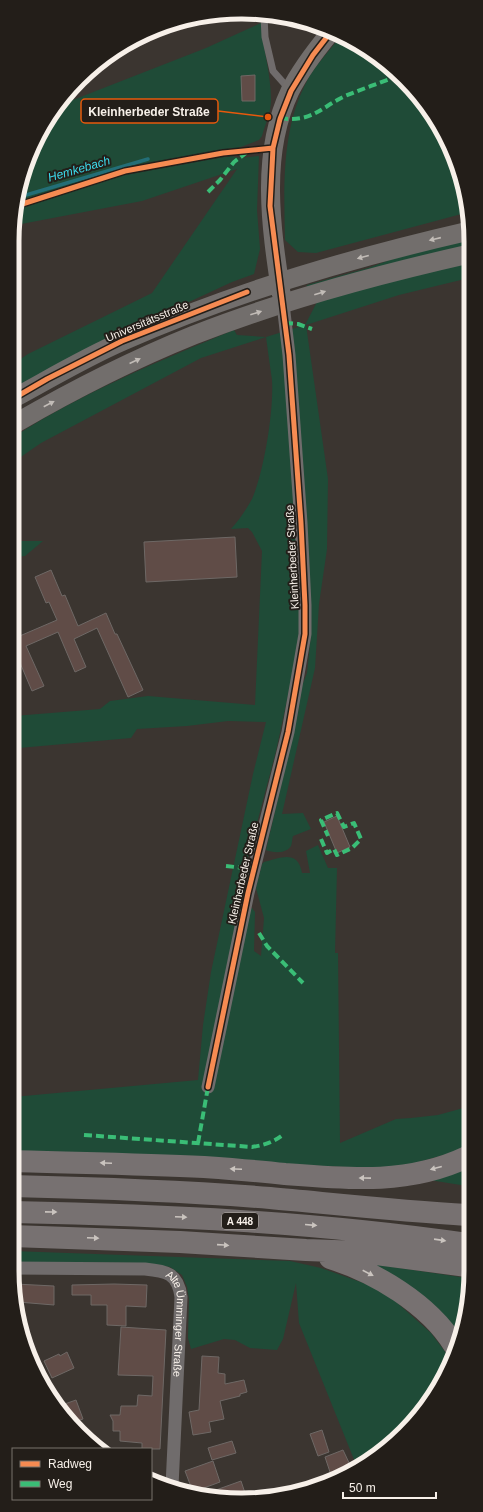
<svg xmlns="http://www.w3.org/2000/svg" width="483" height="1512" font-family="Arial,sans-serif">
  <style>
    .green { fill: #1f4b37 }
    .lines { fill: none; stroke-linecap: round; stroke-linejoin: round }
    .stream { stroke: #236e77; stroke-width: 3.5 }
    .building { fill: #604c47; stroke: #6e6865 }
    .lane { stroke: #706c6c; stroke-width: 7 }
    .street { stroke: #706c6c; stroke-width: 13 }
    .secondary { stroke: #726e6c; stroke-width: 19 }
    .highway { stroke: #777171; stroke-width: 22 }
    .quiet { stroke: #3abd76; stroke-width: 4; stroke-dasharray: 8 4; stroke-linecap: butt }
    .cycleway-casing { stroke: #231e19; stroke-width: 8 }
    .cycleway { stroke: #f68b52; stroke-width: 5 }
    .oneway { fill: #c2bcb7 }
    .oneway2 { fill: #cac4bf }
    .labels { text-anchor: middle; stroke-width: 4; stroke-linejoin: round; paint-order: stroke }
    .shield { fill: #231e19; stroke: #b7b1ab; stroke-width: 1 }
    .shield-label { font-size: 10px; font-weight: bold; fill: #f7f0e9 }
    .street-label { font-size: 11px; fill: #f7f0e9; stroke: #231e19 }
    .water-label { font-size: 12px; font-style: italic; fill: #3cdbec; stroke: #231e19 }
    .rim { fill: none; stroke: #f7f0e9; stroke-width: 5 }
    .leader { fill: none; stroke: #e8590c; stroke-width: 1.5 }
    .callout-dot { fill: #e8590c; stroke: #231e19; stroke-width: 1.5 }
    .callout { fill: #231e19; stroke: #e8590c; stroke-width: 1.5 }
    .callout-label { font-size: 12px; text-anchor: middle; font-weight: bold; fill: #f7f0e9 }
  </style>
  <rect width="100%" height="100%" fill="#3b3530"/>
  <!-- green -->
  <path class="green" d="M261,23C263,49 271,74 271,100C271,112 265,125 262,136L259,140L238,148L203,153L130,167L16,203V196L51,114L60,105L206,48Z
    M340,37L356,43L414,90L447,140L469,212L316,253L298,252L285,240C284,187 281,130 307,81C314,67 330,50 340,37Z
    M231,156L241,158L259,156L257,210L260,249L254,274L232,282L92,347L16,387V362L28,354L152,293L237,169L142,201L16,225V207L139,170Z
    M469,238V245H468L306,288L307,285L368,268L406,254Z
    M469,262V278L399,295L306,325L328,479L327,549L319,604L315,668L282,814L303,813L311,829L293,836C292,839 292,844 291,846C286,854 273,853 266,850L298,713L302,686L307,673L311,635L297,654L276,751L246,865L241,909L252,908L255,912L254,951L261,956L264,918L256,888L262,864L264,862C280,858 298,849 302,873H310L306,851L318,845L328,868H337L335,953H338L340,1143L396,1119L411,1118L438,1115L467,1107V1147L458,1151L394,1169L12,1153L13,1097L198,1080L203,1025L211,972L253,774L266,722L228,721L187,726L137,729L131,738L19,748L14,746V716L100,709L110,701L148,696L255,705L262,551L252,532L248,528L231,529C239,520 246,510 252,499C264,472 274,410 272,380C270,366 268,352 266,337L201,358L41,443L15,461V436C84,392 159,361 234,330L237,335L266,337L305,325L318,300Z
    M15,541H43L25,556L15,557Z
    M467,1165V1186L423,1179Z
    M12,1251L290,1261L321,1268L369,1285L394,1300L431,1333L449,1357L432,1398L369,1461L357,1467L299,1323L296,1283L283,1339L277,1350L250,1348L235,1340L224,1339L191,1349L188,1338L189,1299L187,1287L182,1275L170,1267L141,1263L12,1262Z
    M373,1264L467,1278V1315L457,1338Z"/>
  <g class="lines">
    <!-- stream -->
    <path class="stream" d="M16,198L148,159"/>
  </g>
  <!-- building -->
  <path class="building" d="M255,75V101H242L241,76Z
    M235,537L237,577L146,582L144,542Z
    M51,570L62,596L65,595L78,626L106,613L115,634H117L143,690L128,697L97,628L74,639L86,667L75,672L58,632L26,646L44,686L32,691L15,651V638L57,620L49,602L46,603L35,577Z
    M337,816L350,847L337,853L324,822Z
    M15,1284L54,1286V1305L18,1302Z
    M114,1284L147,1285L146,1307L126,1306V1326L107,1325V1305H91V1295H72V1285Z
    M121,1327L166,1330L160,1449H142V1443L120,1441V1431H113V1421L110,1415H120L121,1406H137L138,1395L152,1396L153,1376L118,1375Z
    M67,1352L74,1368L52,1378L44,1361L59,1354L60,1356Z
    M202,1356L219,1357L218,1373L225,1374V1384L244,1380L247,1392L240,1394V1396L220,1401L224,1419L209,1422L211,1432L193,1435L189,1412L199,1410Z
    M76,1400L83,1419L71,1423L67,1416H66L59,1406Z
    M322,1430L329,1452L318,1456L310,1434Z
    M232,1441L236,1453L212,1460L208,1448Z
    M343,1450L352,1469L332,1478L325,1457Z
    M213,1461L220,1482L193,1492L185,1471Z
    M241,1481L246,1496L212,1498L202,1495Z"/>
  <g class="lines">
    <!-- lane -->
    <path class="lane" d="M264,16L265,37L273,71L289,89
      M16,206L125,171L223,153L273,148"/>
    <!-- street -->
    <g class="street">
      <path d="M208,1087L248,893L288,732L305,634V605L301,523L289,355L283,304"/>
      <path id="s1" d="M12,1268L145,1269C166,1271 178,1273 181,1297L172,1486"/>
    </g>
    <!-- secondary -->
    <path class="secondary" d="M281,293C271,227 260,154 290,91C300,71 316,50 330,33
      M16,397C51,378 86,357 123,341C234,292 351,258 469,231
      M16,423C73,390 132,360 194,335C283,300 376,275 469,254"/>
    <!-- highway -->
    <path class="highway" d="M12,1161C76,1163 140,1164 204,1167C231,1169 258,1171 285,1174C348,1179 408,1185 467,1157
      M12,1186C98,1188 184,1191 270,1198C336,1204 401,1211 467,1215
      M12,1212C165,1215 315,1222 467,1244
      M12,1236L180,1242L306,1250L361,1252L467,1266
      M330,1258C375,1272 429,1304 454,1345"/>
    <!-- quiet -->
    <path class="quiet" d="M280,118C311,123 320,108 345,96C362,89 380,83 397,76
      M208,192L220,180L234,162L246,153
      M285,323L298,324L312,329
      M321,839L327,853L334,849L337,855L352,848L361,839L354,823L344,827L337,813L321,820L328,836
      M226,866L253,869
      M259,933L267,946L303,983
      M84,1135L252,1147C265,1145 274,1142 284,1134
      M198,1143L208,1087"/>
    <!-- cycleway casing -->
    <g class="cycleway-casing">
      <path id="cycleway" d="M16,206L125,171L223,153L273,148
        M16,397L47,379L122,341L247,292
        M208,1087L248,893L288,732L305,634V605L301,523L289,355L270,206L273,148L280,119L291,91L313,55L330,33"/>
    </g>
    <!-- cycleway -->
    <use href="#cycleway" class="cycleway"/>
  </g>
  <!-- one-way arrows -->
  <defs><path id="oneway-solid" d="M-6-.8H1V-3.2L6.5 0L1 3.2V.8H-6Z"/></defs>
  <g class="oneway">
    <use href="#oneway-solid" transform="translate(435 239) rotate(167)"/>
    <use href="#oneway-solid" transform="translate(363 257) rotate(165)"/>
    <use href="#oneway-solid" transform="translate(320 293) rotate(-17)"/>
    <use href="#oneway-solid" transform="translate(256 313) rotate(-18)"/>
    <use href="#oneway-solid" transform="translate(135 361) rotate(-25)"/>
    <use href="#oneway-solid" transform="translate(49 404) rotate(-28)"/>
  </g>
  <g class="oneway2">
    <use href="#oneway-solid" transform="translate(106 1163) rotate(-178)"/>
    <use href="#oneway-solid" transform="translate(436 1168) rotate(165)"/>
    <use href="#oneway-solid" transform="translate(236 1169) rotate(-177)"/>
    <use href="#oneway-solid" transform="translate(365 1178) rotate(-179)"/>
    <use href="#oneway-solid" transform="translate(51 1212) rotate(1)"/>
    <use href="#oneway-solid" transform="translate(181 1217) rotate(3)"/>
    <use href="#oneway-solid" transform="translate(311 1225) rotate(5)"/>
    <use href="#oneway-solid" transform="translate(93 1238) rotate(2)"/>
    <use href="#oneway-solid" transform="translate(440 1240) rotate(8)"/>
    <use href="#oneway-solid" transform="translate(223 1245) rotate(4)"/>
    <use href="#oneway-solid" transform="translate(368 1273) rotate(27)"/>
  </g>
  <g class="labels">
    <!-- shield labels -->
    <rect class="shield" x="222" y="1213" width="36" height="16" rx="3"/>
    <g class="shield-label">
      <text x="240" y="1225">A 448</text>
    </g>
    <!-- street labels -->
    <g class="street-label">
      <text transform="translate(147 321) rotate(-23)" y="4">Universitätsstraße</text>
      <text transform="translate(292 557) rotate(-93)" y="4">Kleinherbeder Straße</text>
      <text transform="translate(243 873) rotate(-77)" y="4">Kleinherbeder Straße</text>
      <text dy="4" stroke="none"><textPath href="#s1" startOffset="210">Alte Ümminger Straße</textPath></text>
    </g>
    <!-- water labels -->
    <g class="water-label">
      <text transform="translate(79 169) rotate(-16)" y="4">Hemkebach</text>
    </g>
  </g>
  <!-- crop -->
  <path d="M0 0H483V1512H0ZM241 19H242A222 222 0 0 1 464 241V1271A222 222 0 0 1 242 1493H241A222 222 0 0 1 19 1271V241A222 222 0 0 1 241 19Z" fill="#231e19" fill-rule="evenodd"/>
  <path class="rim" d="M241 19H242A222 222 0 0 1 464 241V1271A222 222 0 0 1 242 1493H241A222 222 0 0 1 19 1271V241A222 222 0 0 1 241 19Z"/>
  <!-- callouts -->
  <path class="leader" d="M268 117L218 111"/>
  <circle class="callout-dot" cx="268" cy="117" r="4"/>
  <rect class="callout" x="81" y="99" width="137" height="24" rx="4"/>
  <g class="callout-label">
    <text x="149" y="116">Kleinherbeder Straße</text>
  </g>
  <!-- legend -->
  <rect x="12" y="1448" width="140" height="52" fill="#231e19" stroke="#78726c"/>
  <rect x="20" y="1461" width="20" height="6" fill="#f68b52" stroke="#78726c"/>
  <text x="48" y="1468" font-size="12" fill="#f7f0e9">Radweg</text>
  <rect x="20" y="1481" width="20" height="6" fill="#3abd76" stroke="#78726c"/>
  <text x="48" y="1488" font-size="12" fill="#f7f0e9">Weg</text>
  <!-- scale -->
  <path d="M343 1492v6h93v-6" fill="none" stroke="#f7f0e9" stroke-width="2"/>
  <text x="349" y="1492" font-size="12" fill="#f7f0e9" stroke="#231e19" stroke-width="3" paint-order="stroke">50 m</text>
</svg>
